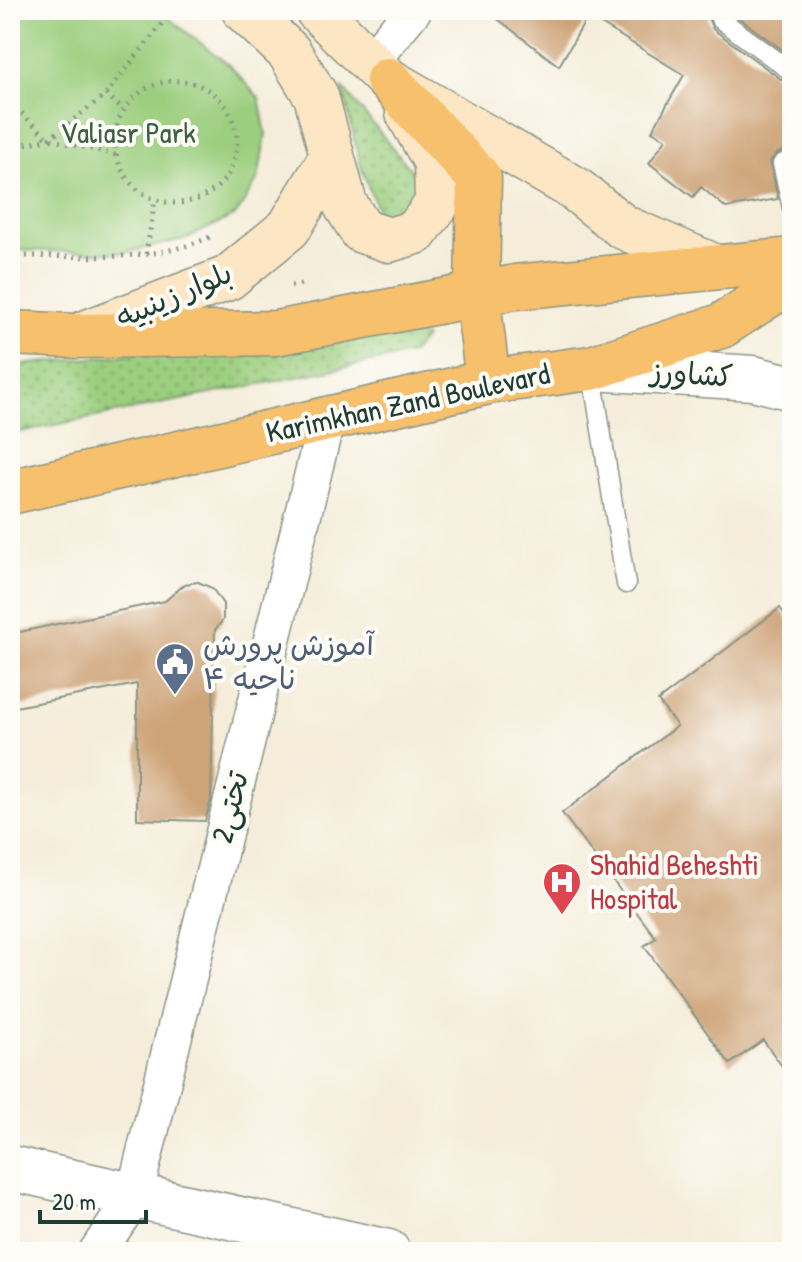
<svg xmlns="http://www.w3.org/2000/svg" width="802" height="1262" font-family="'Patrick Hand','Playpen Sans Arabic',sans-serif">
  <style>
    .grass { fill: url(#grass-dots); stroke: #5d8659; stroke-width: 2 }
    .green { fill: #9bce7e; stroke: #5d8659; stroke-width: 2 }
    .building { fill: #cda377 }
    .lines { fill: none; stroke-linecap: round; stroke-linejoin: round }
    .service-casing { stroke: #8a9587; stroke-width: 21 }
    .minor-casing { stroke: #8a9587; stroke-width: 39 }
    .tertiary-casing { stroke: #8a9587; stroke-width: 47 }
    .secondary-casing { stroke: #8a9587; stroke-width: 47 }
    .primary-casing { stroke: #8a9587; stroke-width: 47 }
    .path { stroke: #8a9587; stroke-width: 5; stroke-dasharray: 2 6; stroke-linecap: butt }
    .service { stroke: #fff; stroke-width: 18 }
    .minor { stroke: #fff; stroke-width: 36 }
    .tertiary { stroke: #fff; stroke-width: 44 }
    .secondary { stroke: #fce6c4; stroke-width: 44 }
    .primary { stroke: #f7c06c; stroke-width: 44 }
    .labels { text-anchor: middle; stroke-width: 8; stroke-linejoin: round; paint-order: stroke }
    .park-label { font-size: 30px; fill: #3e6146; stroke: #fdfcf7 }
    .street-label { font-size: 30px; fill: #1f3d34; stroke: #fdfcf7 }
    .service-label { font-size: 30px; fill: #4e5e75; stroke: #fdfcf7; text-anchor: start }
    .health-label { font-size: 30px; fill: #be3a42; stroke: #fdfcf7; text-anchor: start }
  </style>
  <defs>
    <pattern id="grass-dots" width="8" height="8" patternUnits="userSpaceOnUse" patternTransform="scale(2)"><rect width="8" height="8" fill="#9bce7e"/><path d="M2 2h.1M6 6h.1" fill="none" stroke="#7ea868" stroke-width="1.8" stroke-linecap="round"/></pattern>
  </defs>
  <rect width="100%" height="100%" fill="#fdfcf7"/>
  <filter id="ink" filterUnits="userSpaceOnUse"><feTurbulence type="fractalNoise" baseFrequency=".0125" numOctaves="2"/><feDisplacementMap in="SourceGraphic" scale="16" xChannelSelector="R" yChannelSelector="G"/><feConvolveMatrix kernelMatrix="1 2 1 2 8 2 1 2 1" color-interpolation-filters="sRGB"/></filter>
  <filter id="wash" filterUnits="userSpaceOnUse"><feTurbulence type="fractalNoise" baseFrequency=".006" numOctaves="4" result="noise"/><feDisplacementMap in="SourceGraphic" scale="32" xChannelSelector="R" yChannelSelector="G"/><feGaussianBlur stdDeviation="1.8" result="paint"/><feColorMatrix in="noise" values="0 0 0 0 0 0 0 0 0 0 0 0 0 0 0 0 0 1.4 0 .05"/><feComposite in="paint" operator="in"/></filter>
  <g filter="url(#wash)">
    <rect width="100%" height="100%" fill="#f5edda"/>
    <!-- grass -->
    <path class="grass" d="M342,87L421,182L419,209L402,220L379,214L361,167Z
      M412,326L425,338L411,354L10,434V366Z"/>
    <!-- green -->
    <path class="green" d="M10,10H158L229,65L259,98L266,134L258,179L236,215L185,239L124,253L10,250Z"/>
    <g id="blocks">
      <!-- building -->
      <path class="building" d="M486,10H713L708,18L713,29L785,82L792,84V147L776,154L770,162L778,199L726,208L701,187L693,197L649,163L666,139L652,131L684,75L588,16L559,66Z
        M728,10H792V57Z
        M198,582L212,588L223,604V620L215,630L211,800L205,821L137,819V684L10,708V634L165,601L185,584Z
        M780,608L792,624V1080L763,1040L730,1064L644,946L656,938L562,813L677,726L658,701Z"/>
    </g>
  </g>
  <g filter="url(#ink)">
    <use href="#blocks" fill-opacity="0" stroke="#8a9587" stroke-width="2"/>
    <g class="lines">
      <!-- service casing -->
      <g class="service-casing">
        <path id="service" d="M720,19L792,72
          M792,159L782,164L792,208
          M591,368L626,584"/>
      </g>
      <!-- minor casing -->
      <g class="minor-casing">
        <path id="minor" d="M370,62L413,10
          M97,1252L134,1197L327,417"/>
      </g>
      <!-- tertiary casing -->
      <g class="tertiary-casing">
        <path id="tertiary" d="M594,368L753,378L792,388
          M10,1168L388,1252"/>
      </g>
      <!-- secondary casing -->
      <g class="secondary-casing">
        <path id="secondary" d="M244,10L289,52L316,96L345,204L362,231L389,240L416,232L437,204L436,162L408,113
          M317,10L388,80L574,188L623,227L716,267
          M80,335L228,278L289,228L332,156"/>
      </g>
      <!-- primary casing -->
      <g class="primary-casing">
        <path id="primary" d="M388,80L479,178L477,292L488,382
          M10,333L77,336L276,333L515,287L792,260
          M10,492L488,382L591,368L721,326L792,280"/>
      </g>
      <!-- path -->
      <path class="path" d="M115 142a61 61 0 1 1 122 0a61 61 0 1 1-122 0Z
        M106,94L123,110
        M10,102L49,139L116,155
        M10,147L49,139L106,94L173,10
        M146,254L155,200
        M10,256C76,255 153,265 214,235
        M291,286L302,284"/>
      <!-- service -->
      <use href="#service" class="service"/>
      <!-- minor -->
      <use href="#minor" class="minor"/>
      <!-- tertiary -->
      <use href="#tertiary" class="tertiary"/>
      <!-- secondary -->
      <use href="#secondary" class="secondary"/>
      <!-- primary -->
      <use href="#primary" class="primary"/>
    </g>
  </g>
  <!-- icons -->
  <defs>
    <g id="civic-pin" transform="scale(2)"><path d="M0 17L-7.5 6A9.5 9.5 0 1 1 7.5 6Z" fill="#5c6f8a" stroke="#fdfcf7"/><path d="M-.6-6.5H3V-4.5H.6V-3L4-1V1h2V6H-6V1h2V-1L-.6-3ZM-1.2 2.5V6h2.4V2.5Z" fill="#fff"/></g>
    <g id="hospital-pin" transform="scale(2)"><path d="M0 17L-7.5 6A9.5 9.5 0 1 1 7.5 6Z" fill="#e0444e" stroke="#fdfcf7"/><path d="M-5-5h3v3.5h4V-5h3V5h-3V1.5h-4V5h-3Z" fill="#fff"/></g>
  </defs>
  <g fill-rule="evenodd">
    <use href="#civic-pin" x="175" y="662"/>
    <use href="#hospital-pin" x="562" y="882"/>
  </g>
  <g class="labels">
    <!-- park labels -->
    <g class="park-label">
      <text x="128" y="143">Valiasr Park</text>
    </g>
    <!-- street labels -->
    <g class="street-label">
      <text transform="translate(174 295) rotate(-23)" y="10">بلوار زینبیه</text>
      <text transform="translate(692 374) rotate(4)" y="10">کشاورز</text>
      <text transform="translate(408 403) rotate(-12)" y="10">Karimkhan Zand Boulevard</text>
      <text transform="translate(230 807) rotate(-76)" y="10">2تختی</text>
    </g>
    <!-- service labels -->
    <g class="service-label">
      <text x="203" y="655">آموزش پرورش<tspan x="203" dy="34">ناحیه ۴</tspan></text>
    </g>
    <!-- health labels -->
    <g class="health-label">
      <text x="590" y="875">Shahid Beheshti<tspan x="590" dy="34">Hospital</tspan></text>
    </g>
  </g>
  <!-- margin -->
  <rect width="802" height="1262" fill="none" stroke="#fdfcf7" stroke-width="40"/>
  <!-- scale -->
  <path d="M40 1210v12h106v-12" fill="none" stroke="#1f3d34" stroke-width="4"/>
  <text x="52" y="1210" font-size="24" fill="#1f3d34" stroke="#fdfcf7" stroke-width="6" paint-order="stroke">20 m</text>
</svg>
